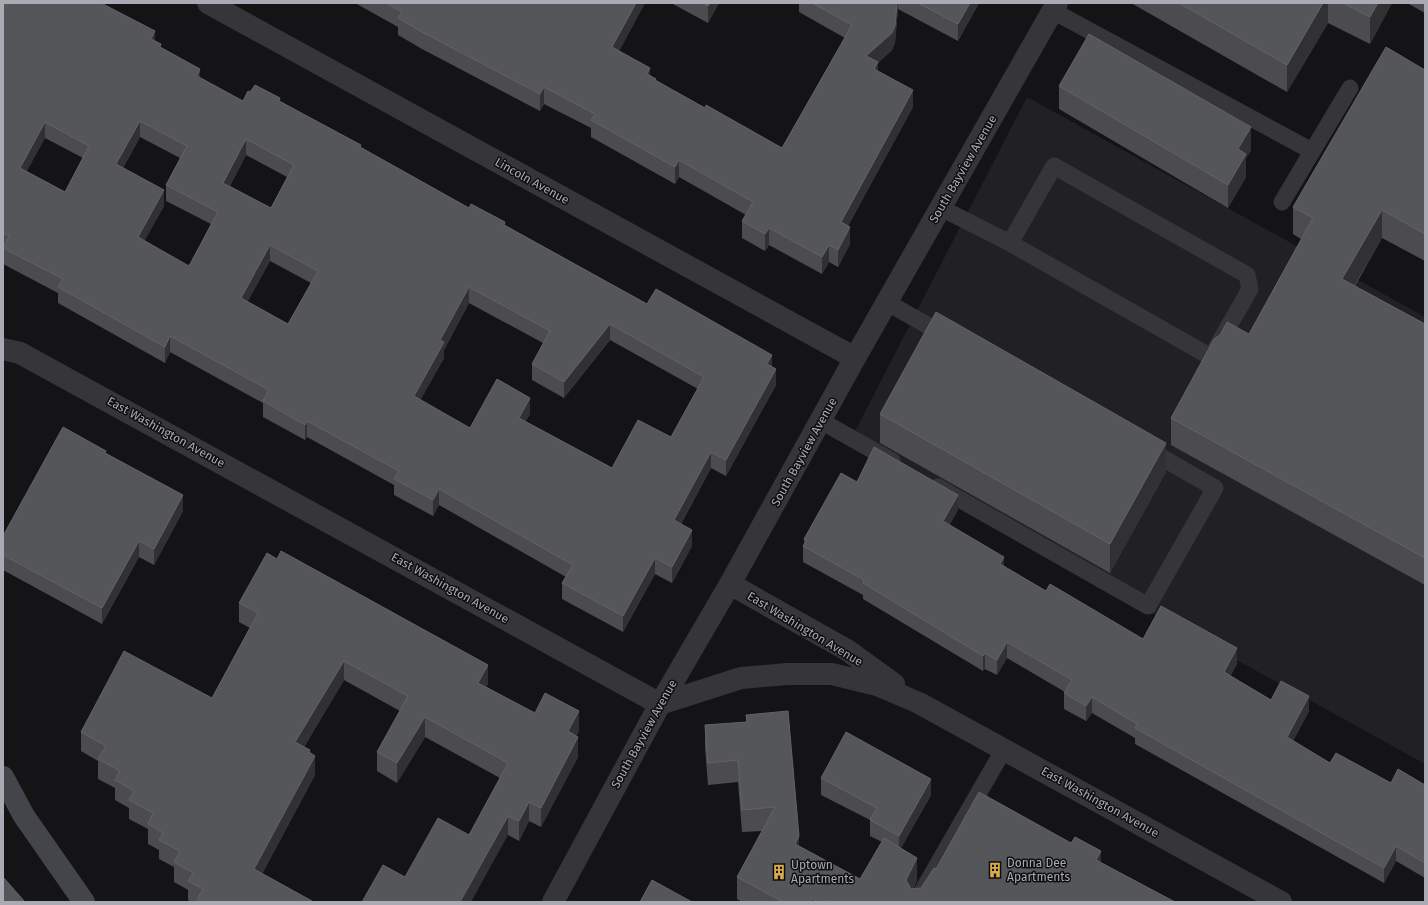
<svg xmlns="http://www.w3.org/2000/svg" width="1428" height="905" font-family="'Fira Sans',sans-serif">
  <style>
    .built { fill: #212023 }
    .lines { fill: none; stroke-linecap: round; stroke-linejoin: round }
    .lane { stroke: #36363a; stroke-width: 17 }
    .street { stroke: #36363a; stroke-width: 22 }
    .secondary { stroke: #44454a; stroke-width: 22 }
    .wall { fill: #4b4b50; fill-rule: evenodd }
    .shaded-wall { fill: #313134 }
    .building { fill: #55565a; stroke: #626368; fill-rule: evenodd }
    .labels { text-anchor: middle; stroke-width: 3; stroke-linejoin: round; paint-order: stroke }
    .street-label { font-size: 12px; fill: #a8abb4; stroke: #0f0f11 }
    .poi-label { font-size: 12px; fill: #a8abb4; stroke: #0f0f11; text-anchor: start }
  </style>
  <rect width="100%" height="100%" fill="#141416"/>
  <!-- built -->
  <path class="built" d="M1027,97L1425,317V764L848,445Z"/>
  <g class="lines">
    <!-- lane -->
    <path class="lane" d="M1053,11L1312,151
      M1282,202L1350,88
      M941,208L1010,243L1211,357L1250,289L1247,275L1054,166L1010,243
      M888,303L948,337
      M821,421L892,461
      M938,487L1148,606L1215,488L1145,448
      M916,902L1004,749"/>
    <!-- street -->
    <path class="street" d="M208,3L855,358
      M3,349L20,353L660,704L741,678L787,674H832L877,685L919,703L1281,902
      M730,584L847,650L894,684
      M553,902L660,704L730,584L855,358L1057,3"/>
    <!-- secondary -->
    <path class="secondary" d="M3,777L24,816L84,902"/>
  </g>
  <!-- wall -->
  <path class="wall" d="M3,3L155,41L161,48L200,78L243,101L250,92L280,101L361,148L469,208L505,225L647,304L772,366L776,385L726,476L711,468L681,524L692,546L672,583L655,574L623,632L562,599V583L566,577L439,505L433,516L394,495V485L307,437L305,440L263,417V403L170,352L165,363L58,303V293L3,264ZM140,137L180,158L166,185V201L211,224L189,266L144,241L164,206L123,168ZM45,138L83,158L65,192L26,171ZM246,155L287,177L271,208L230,186ZM270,261L311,283L288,324L247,302ZM469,303L543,343L532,364V380L564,398L610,340L698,389L671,437L612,468L525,422L530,414L470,428L420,400L444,358V350Z
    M355,3H645L619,51L650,75L656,81L705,108L782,148L845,38L799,12V3H979L958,41L898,9L895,43L892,50L878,63V71L913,107L848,226L850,244L838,267L829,262L822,274L769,245L765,251L742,238V221L746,215L679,177L675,184L591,137V128L544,104L540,111L422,49L398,35V27Z
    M671,3H719L708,23Z
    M1131,3H1392L1370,44L1328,23L1287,92Z
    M1407,3H1425V13Z
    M1425,70V261L1382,238L1355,286L1425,324V585L1171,445V418L1249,334L1301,239L1293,234V207Z
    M1059,86L1251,150L1246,158V177L1228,208L1059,109Z
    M880,414L1166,472L1110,573L880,443Z
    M106,454L183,511L154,565L139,557L102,624L3,570V536Z
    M857,482L958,510L949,525L1004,566L1046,591L1143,639L1237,664L1230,676L1271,700L1309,711L1293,741L1330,763L1391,783L1425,785V878L1396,861L1384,883L1135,744V738L1092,713L1086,721L1064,709V693L1065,692L1007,658L997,675L985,669L983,671L863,599V595L803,562V546L804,545V539Z
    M239,603L488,684L486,687L535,713L579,731L576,736L578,757L541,827L529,821L519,841L508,835L405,877L469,835L500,778L425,737L397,783L377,771V752L400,711L344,680L304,747L310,753L315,775L262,874L312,902H191L188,900V890L174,882V867L159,859V850L148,844V829L129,819V808L115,800V788L98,779V761L81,751V732L212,698L250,628L239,622Z
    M746,715L799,846L860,879L882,842L870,836V820L821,795V778L931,795L901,848L917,880L913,889L921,888L936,869L1101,863L1175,902H742L737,899V877L762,831L742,832L738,782L708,785L705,748V725L746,722Z"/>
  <!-- shaded-wall -->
  <path class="shaded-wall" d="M636,3H645L612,64V47Z
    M710,3H719L708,23V6Z
    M897,3H898V9L895,43L892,50L878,63V79L866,56Z
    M970,3H979L958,41V24Z
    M1323,3H1328V23L1287,92V65Z
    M1378,3H1392L1370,44V17Z
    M155,31V47L151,39Z
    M650,68V85L647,74Z
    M200,69V85L197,76Z
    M544,87V104L540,111V94Z
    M913,90V107L841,239V222Z
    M140,121V137L116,180V164Z
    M45,122V138L20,184V168Z
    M1251,127V150L1246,158V177L1228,208V185L1238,149Z
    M246,139V155L223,199V183Z
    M679,160V177L675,184V167Z
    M164,190V206L138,253V237Z
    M1382,210V238L1342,306V279Z
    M850,227V244L838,267V250Z
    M769,228V245L765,251V234Z
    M270,245V261L241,314V298Z
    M829,245V262L822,274V257Z
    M469,287V303L444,350V358L414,412V396L440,340Z
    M610,324V340L564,398V382Z
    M170,336V352L165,363V347Z
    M772,355V371L767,364Z
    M776,369V385L726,476V460Z
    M530,398V414L519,434V418Z
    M307,421V437L305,440V425Z
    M1166,443V472L1110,573V544Z
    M711,452V468L674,536V520Z
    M439,489V505L433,516V500Z
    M183,495V511L154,565V549Z
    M958,495V510L943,537V521Z
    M692,530V546L672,583V567Z
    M139,541V557L102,624V608Z
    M1004,557V573L1000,564Z
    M655,558V574L623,632V616Z
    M1007,642V658L997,675V660Z
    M1237,648V664L1224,688V672Z
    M985,653V669L983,671V656Z
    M344,661V680L295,761V742Z
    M488,665V684L478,702V683Z
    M1309,696V711L1287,753V737Z
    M1092,697V713L1086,721V706Z
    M579,711V731L568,751V731Z
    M425,717V737L397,783V763Z
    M578,737V757L541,827V808Z
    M310,750V766L315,756V775L254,889V869Z
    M931,779V795L899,852V836Z
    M529,802V821L519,841V821Z
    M508,816V835L471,902H460Z
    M799,836V858L795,844Z
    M1396,846V861L1384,883V868Z
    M1101,851V873L1096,860Z
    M917,858V880L906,902V880Z"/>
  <!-- building -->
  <path class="building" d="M3,3H101L155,31L151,39L161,44L160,47L200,69L197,76L243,101L248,91L250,92L255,85L280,98L279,101L361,145L360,147L469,208L471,204L505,222L504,225L647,304L656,289L772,355L767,364L776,369L726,460L711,452L674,520L692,530L672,567L655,558L623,616L562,583L573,565L439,489L433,500L394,479L399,471L307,421L305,425L263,401L269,390L170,336L165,347L58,287L63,279L3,248L9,236L3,233ZM140,121L187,146L166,185L218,212L189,266L138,237L164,190L116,164ZM45,122L89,146L65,192L20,168ZM246,139L294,165L271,208L223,183ZM270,245L318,271L288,324L241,298ZM469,287L550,331L532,364L564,382L610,324L704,377L671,437L638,420L612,468L519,418L530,398L497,379L470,428L414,396L444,342L440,340Z
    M386,3H636L612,47L650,68L647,74L656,79L655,80L705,108L706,105L782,148L852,25L812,3H897L895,26L892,33L866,56L878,62L874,69L913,90L841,222L850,227L838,250L829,245L822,257L769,228L765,234L742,221L753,202L679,160L675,167L591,120L595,114L544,87L540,94L422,32L398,18L402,12Z
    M703,3H710L708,6Z
    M918,3H970L958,24Z
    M1179,3H1323L1287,65Z
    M1343,3H1378L1370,17Z
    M1089,34L1251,127L1238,149L1246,154L1228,185L1059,86Z
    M1386,47L1425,70V234L1382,210L1342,279L1425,324V558L1171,418L1214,339L1220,335L1227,322L1249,334L1313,218L1293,207Z
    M936,312L1166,443L1110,544L880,414Z
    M63,427L106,451L105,453L183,495L154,549L139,541L102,608L3,555V536Z
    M874,447L958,495L943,521L1004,557L1000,564L1046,591L1050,584L1143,639L1161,606L1237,648L1224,672L1271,700L1281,681L1309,696L1287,737L1330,763L1336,753L1391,783L1398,769L1425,785V863L1396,846L1384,868L1135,728L1137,724L1092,697L1086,706L1064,693L1072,680L1007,642L997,660L985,653L983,656L863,583L864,580L803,546L807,540L804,539L841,473L857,482Z
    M281,551L488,665L478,683L535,713L545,693L579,711L568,731L578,737L541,808L529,802L519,821L508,816L460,902H362L383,865L405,877L438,818L469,835L508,763L425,717L397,763L377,752L408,696L344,661L295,742L310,750L309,752L315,756L254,869L312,901V902H201L197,899L203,889L188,881L193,873L174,862L180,851L159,840L163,833L148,824L153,813L129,800L134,791L115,780L120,771L98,759L106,746L81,732L124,651L212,698L258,613L239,603L267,553L277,559Z
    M788,711L799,836L795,844L860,879L884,838L917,858L906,880L911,889L921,888L934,868L936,869L979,792L1071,843L1075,837L1101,851L1096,860L1175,902H830L826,900L824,902H818L811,898L810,902H783L737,877L775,807L742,810L738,760L708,763L705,725L747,722L746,715Z
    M846,732L931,779L899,836L870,820L877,808L821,778Z
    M3,877L25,902H3Z
    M652,880L692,902H640Z"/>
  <!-- icons -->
  <defs>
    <g id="building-bare" transform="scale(1.2)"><path d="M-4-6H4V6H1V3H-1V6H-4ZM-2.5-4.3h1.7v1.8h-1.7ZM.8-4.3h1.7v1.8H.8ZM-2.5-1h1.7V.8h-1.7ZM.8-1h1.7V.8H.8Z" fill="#daac48" stroke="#0f0f11" stroke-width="2.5" paint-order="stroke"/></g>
  </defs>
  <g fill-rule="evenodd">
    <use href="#building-bare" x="995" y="870"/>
    <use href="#building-bare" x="779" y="872"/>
  </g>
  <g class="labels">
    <!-- street labels -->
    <g class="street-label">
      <text transform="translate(963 169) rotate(-60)" y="4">South Bayview Avenue</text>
      <text transform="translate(532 181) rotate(29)" y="4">Lincoln Avenue</text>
      <text transform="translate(166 432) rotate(29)" y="4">East Washington Avenue</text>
      <text transform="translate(804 452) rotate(-61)" y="4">South Bayview Avenue</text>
      <text transform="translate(450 588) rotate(29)" y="4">East Washington Avenue</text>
      <text transform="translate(805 629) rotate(31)" y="4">East Washington Avenue</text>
      <text transform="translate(644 734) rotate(-61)" y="4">South Bayview Avenue</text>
      <text transform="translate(1100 802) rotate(29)" y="4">East Washington Avenue</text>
    </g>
    <!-- poi labels -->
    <g class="poi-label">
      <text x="1007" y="867">Donna Dee<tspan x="1007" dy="14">Apartments</tspan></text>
      <text x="791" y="869">Uptown<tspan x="791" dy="14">Apartments</tspan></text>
    </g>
  </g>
  <!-- border -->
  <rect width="1428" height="905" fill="none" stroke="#a8abb4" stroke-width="8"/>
</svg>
